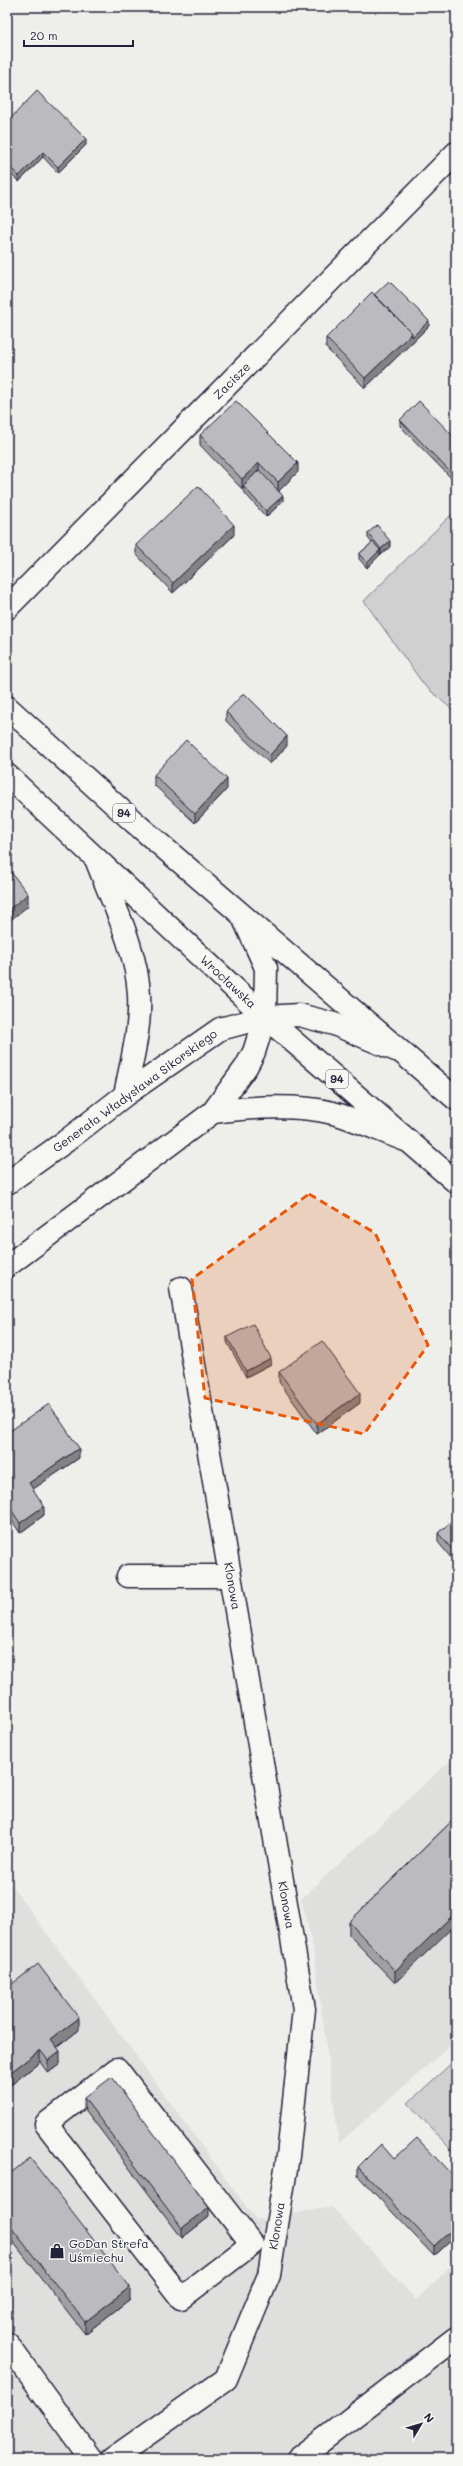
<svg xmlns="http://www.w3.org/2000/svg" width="463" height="2466" font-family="Mali,sans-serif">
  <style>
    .built { fill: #dfdfde }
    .green { fill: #d0d0d1; stroke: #797986 }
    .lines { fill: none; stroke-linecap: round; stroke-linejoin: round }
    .minor-casing { stroke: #22223b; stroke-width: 25 }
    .major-casing { stroke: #22223b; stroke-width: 25 }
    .minor { stroke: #f6f6f2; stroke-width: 22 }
    .major { stroke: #f6f6f2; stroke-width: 22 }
    .wall { fill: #a1a1a4; stroke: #22223b }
    .shaded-wall { fill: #838386; stroke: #22223b }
    .building { fill: #bbbbbf; stroke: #22223b }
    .marked { fill: #e8590c; fill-opacity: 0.2; stroke: #e8590c; stroke-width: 3; stroke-dasharray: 8 5; stroke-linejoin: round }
    .labels { text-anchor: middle; stroke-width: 3; stroke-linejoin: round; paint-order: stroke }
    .shield { fill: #f6f6f2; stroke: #626272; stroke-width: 1 }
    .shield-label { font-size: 11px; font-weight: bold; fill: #22223b }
    .street-label { font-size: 12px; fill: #22223b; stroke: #f6f6f2 }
    .poi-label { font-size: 12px; fill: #22223b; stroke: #f6f6f2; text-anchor: start }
  </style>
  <rect width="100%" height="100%" fill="#eeeeeb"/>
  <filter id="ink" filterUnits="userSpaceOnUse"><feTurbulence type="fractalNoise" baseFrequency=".025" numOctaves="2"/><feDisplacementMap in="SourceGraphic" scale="8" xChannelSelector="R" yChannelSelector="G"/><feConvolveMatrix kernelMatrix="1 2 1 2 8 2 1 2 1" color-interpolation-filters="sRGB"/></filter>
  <g filter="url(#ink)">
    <!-- built -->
    <path class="built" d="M456,1755V2041L339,2143L313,1947L301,1899Z
      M7,1879L256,2220L332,2207L416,2300L456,2261V2459H7Z"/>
    <!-- green -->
    <path class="green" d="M456,510V713L424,685L364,601Z
      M456,2059V2155L408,2103Z"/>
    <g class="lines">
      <!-- minor casing -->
      <g class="minor-casing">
        <path id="minor" d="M7,608L456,153
          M96,859C112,902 137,949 139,995C141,1028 131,1063 125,1095
          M213,1112C251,1107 295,1104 333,1113C358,1120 383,1132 408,1141
          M7,1183L66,1141L125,1095L220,1029L265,1017L299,1015L334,1024L396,1050
          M7,1266L213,1112L246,1067L254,1052L265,1017L266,968L243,917
          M128,1576H230
          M117,2069L252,2244L181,2298L46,2124Z
          M7,2343L91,2459
          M112,2459L226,2379L269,2275L288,2156L304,2009L181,1288
          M298,2459L456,2338"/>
      </g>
      <!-- major casing -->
      <g class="major-casing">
        <path id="major" d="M7,707L134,822L456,1099
          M7,775L265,1017L456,1182"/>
      </g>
      <!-- minor -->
      <use href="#minor" class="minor"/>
      <!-- major -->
      <use href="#major" class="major"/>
    </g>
    <!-- wall -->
    <path class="wall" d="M7,122L86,145L58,173L43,157L19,182L7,170Z
      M374,295L429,326L365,388L326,348V338Z
      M400,420L456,439L455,482L400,426Z
      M200,435L298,472L279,491L283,501L266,517L243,491V488L242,489L200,445Z
      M368,533L390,547L381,555L380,553V555L367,568L359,559V554L372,543L368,538Z
      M234,535L173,593L136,554V545Z
      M226,712L287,746L270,764L226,721Z
      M154,775L227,789L195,823L154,785Z
      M227,1337L271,1364L246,1377L227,1342Z
      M279,1372L360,1403L317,1434L279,1382Z
      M7,1433L79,1458L33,1489L44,1515L20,1533L7,1513Z
      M456,1518V1564L438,1542V1533Z
      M456,1817L395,1983L349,1935V1922Z
      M7,1988L79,2030L57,2047L60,2064L48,2073L40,2062L7,2088Z
      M84,2098L209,2217L182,2238L84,2108Z
      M394,2159L456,2179V2236L434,2256L358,2176V2167Z
      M7,2176L130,2299L85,2334L7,2234Z"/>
    <!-- shaded-wall -->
    <path class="shaded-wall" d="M86,139V145L58,173V167Z
      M43,152V157L19,182V176Z
      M429,321V326L365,388V378L412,333Z
      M259,463V473L243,486L242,489V479Z
      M298,463V472L278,492V482Z
      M283,496V501L266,517V511Z
      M234,525V535L173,593V583Z
      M390,541V547L381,555V549Z
      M380,550V555L367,568V563Z
      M287,736V746L270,764V755Z
      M227,779V789L195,823V814Z
      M28,894V906L7,923V911Z
      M271,1358V1364L246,1377V1371Z
      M360,1393V1403L317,1434V1424Z
      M79,1448V1458L29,1492V1483Z
      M44,1506V1515L20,1533V1523Z
      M456,1912V1924L395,1983V1971Z
      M79,2018V2030L51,2052V2039Z
      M40,2050V2062L7,2088V2075Z
      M60,2051V2064L48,2073V2060Z
      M209,2208V2217L182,2238V2228Z
      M456,2226V2236L434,2256V2246Z
      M130,2287V2299L85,2334V2322Z"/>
    <!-- building -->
    <path class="building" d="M37,91L86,139L58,167L43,152L19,176L7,164V122Z
      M389,281L429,321L412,337V333L374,295Z
      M372,292L412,333L365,378L326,338Z
      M236,401L298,463L278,482L259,463L242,479L200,435Z
      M419,401L456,439V476L455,477L400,420Z
      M259,470L283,496L266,511L243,486Z
      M198,486L234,525L173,583L136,545Z
      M377,525L390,541L381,549L368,533Z
      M373,542L380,550L367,563L359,554Z
      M244,693L287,736L270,755L226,712Z
      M186,740L227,779L195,814L154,775Z
      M7,867L28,894L7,911Z
      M253,1324L271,1358L246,1371L227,1337Z
      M322,1341L360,1393L317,1424L279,1372Z
      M49,1404L79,1448L29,1483L44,1506L20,1523L7,1503V1433Z
      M456,1518V1554L438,1533Z
      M456,1817V1912L395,1971L349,1922Z
      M38,1964L79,2018L51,2039L60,2051L48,2060L40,2050L7,2075V1988Z
      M112,2077L209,2208L182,2228L84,2098Z
      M417,2138L456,2179V2226L434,2246L358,2167L381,2144L394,2159Z
      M30,2158L130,2287L85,2322L7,2222V2176Z"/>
  </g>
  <!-- marked area -->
  <path class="marked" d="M309,1194L375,1233L428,1345L364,1434L205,1398L192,1279Z"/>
  <!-- icons -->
  <defs>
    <g id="shop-bare" transform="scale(1.2)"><path d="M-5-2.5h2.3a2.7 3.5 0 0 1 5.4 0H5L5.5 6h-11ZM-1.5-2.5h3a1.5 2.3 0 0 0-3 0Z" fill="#22223b" stroke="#f6f6f2" stroke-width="2.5" paint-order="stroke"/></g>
  </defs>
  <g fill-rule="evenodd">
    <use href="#shop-bare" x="57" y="2251"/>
  </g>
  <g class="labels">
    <!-- shield labels -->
    <g class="shield">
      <rect x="113" y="804" width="22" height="18" rx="3"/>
      <rect x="326" y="1070" width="22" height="18" rx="3"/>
    </g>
    <g class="shield-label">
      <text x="124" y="817">94</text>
      <text x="337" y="1083">94</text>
    </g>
    <!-- street labels -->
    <g class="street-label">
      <text transform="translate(232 381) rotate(-45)" y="4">Zacisze</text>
      <text transform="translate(228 982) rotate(43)" y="4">Wrocławska</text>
      <text transform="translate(135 1091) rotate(-36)" y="4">Generała Władysława Sikorskiego</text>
      <text transform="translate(232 1586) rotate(80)" y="4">Klonowa</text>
      <text transform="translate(286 1905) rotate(80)" y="4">Klonowa</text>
      <text transform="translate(277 2226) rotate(-81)" y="4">Klonowa</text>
    </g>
    <!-- poi labels -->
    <g class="poi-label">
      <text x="69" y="2248">GoDan Strefa<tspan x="69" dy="14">Uśmiechu</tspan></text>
    </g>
  </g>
  <!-- margin -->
  <rect width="463" height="2466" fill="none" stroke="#f6f6f2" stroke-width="24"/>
  <rect x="12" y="12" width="439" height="2442" fill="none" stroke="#22223b" stroke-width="1.5" filter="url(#ink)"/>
  <!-- north arrow -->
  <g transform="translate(421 2424) rotate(52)" stroke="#f6f6f2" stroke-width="3" paint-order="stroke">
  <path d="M0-3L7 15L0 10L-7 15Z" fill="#22223b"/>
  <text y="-6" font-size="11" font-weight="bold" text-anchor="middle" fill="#22223b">N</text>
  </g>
  <!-- scale -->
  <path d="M24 40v6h109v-6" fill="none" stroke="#22223b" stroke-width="2"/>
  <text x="30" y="40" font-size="12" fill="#22223b" stroke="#f6f6f2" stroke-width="3" paint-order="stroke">20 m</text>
</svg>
